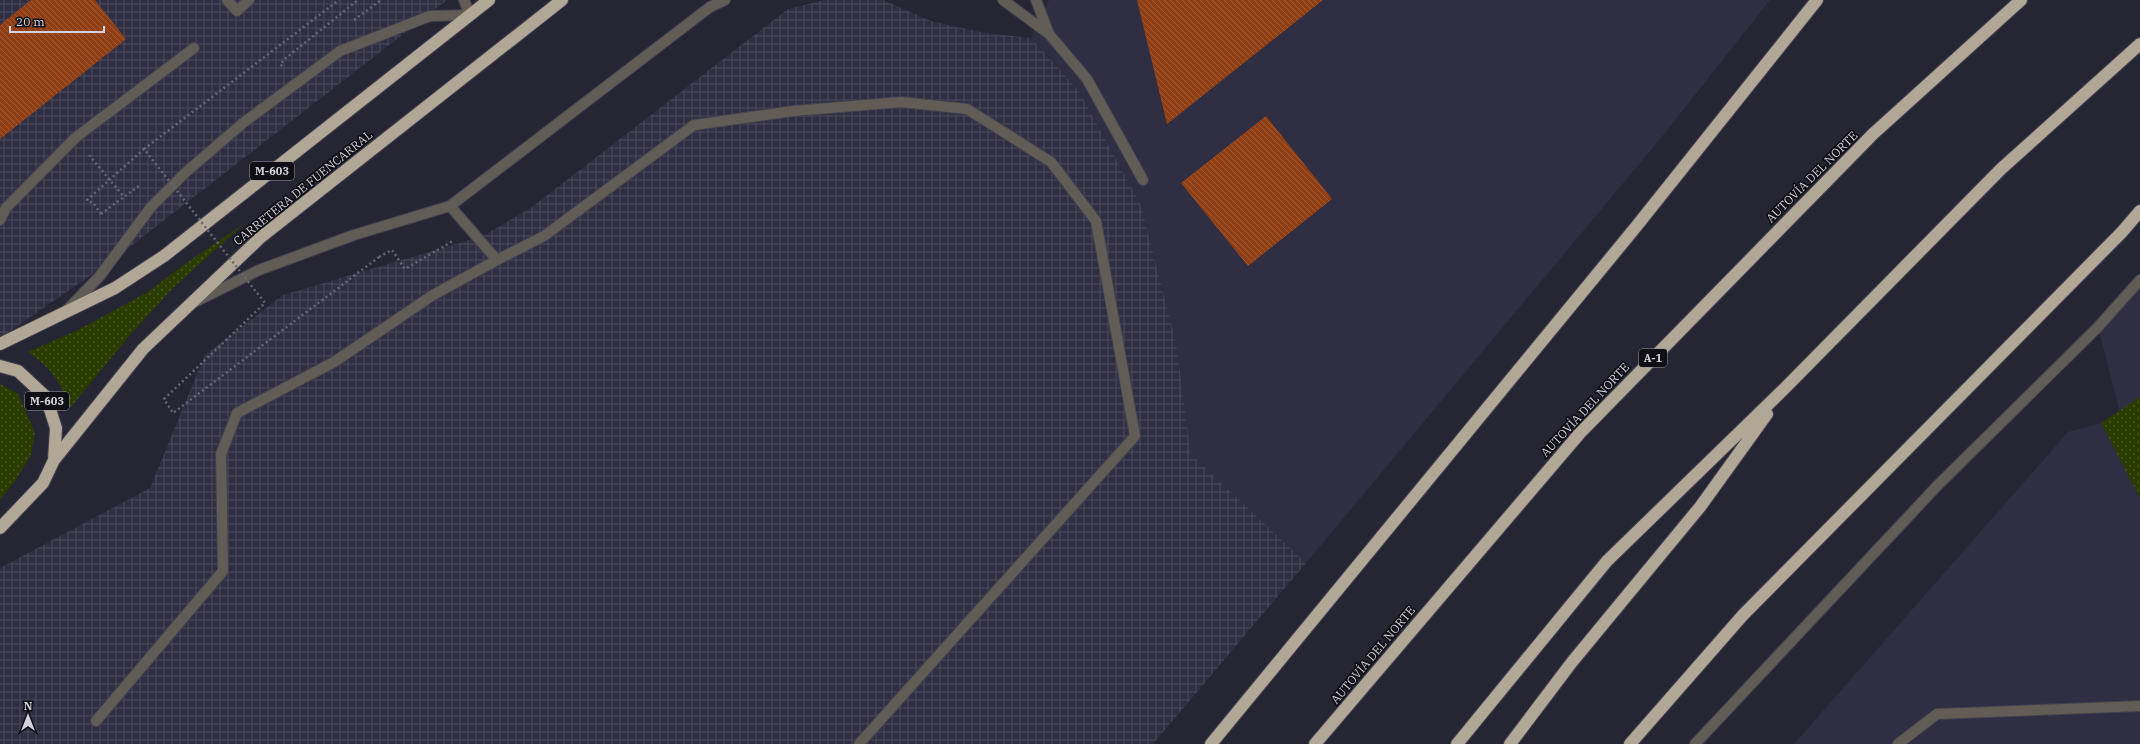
<svg xmlns="http://www.w3.org/2000/svg" width="2140" height="744" font-family="'IBM Plex Serif',serif">
  <style>
    .built { fill: #2f2e42 }
    .industrial { fill: url(#industrial-grid) }
    .green { fill: url(#green-dots) }
    .building { fill: url(#building-back-hatch) }
    .lines { fill: none; stroke-linecap: round; stroke-linejoin: round }
    .minor-casing { stroke: #42414f; stroke-width: 12 }
    .highway-casing { stroke: #42414f; stroke-width: 14 }
    .path { stroke: #676673; stroke-width: 2.5; stroke-dasharray: 2 3; stroke-linecap: butt }
    .minor { stroke: #615d56; stroke-width: 10 }
    .highway { stroke: #b1a796; stroke-width: 12 }
    .path-bridge { stroke: #676673; stroke-width: 2.5; stroke-dasharray: 2 3; stroke-linecap: butt }
    .labels { text-anchor: middle; stroke-width: 3.5; stroke-linejoin: round; paint-order: stroke }
    .shield { fill: #100f16; stroke: #9998a1; stroke-width: 1 }
    .shield-label { font-size: 11px; font-weight: bold; fill: #d4d3dd }
    .street-label { font-size: 12px; fill: #d4d3dd; stroke: #100f16 }
  </style>
  <defs>
    <pattern id="industrial-grid" width="8" height="8" patternUnits="userSpaceOnUse"><rect width="8" height="8" fill="#2f2e42"/><path d="M0 4h8M4 0v8" fill="none" stroke="#4c4b5d"/></pattern>
    <pattern id="green-dots" width="8" height="8" patternUnits="userSpaceOnUse"><rect width="8" height="8" fill="#2b3c01"/><path d="M2 2h.1M6 6h.1" fill="none" stroke="#495726" stroke-width="1.8" stroke-linecap="round"/></pattern>
    <pattern id="building-back-hatch" width="6" height="6" patternUnits="userSpaceOnUse"><rect width="6" height="6" fill="#903f15"/><path d="M-1 5l2 2M0 0l6 6M5-1l2 2" fill="none" stroke="#9f5a37"/></pattern>
  </defs>
  <rect width="100%" height="100%" fill="#262534"/>
  <!-- built -->
  <path class="built" d="M1049,0H1770L1661,138L1306,563L1191,454L1176,342L1141,205L1079,91L1031,38Z
    M2140,280V744H1794L2068,432L2101,423L2136,475L2098,327Z"/>
  <!-- industrial -->
  <path class="industrial" d="M0,0H447L113,260L0,338Z
    M824,0H883L931,21L985,33L1031,38L1079,91L1141,205L1176,342L1191,454L1306,563L1153,744H0V568L150,488L205,355L283,295L483,236L532,207L788,9Z"/>
  <!-- green -->
  <path class="green" d="M245,223L173,288L129,336L70,408C60,381 52,369 28,352L78,330L148,292L182,266Z
    M0,384L18,394L35,433L31,455L15,481L0,500Z
    M2140,397V498L2101,423Z"/>
  <!-- building -->
  <path class="building" d="M31,0H95L126,39L0,139V25Z
    M1137,0H1323L1167,124Z
    M1266,116L1332,199L1248,266L1181,183Z"/>
  <g class="lines">
    <!-- minor casing -->
    <g class="minor-casing">
      <path id="minor" d="M227,0L237,11L249,0
        M1003,0L1049,34L1087,79L1143,180
        M1036,0L1049,34
        M450,206L497,260L544,236L694,125L793,111L901,102L967,109L1051,162L1096,221L1135,436L859,744
        M0,220L6,208L75,138L194,48
        M195,302L259,270L354,235L450,206L710,7L725,0
        M67,310L99,277L151,207L185,173L243,123L340,51L430,16L470,15L464,0
        M96,721L223,571L221,454L237,413L334,362L433,295L497,260
        M1695,744L1937,486L2098,327L2140,280
        M1898,744L1937,714L2140,706"/>
    </g>
    <!-- highway casing -->
    <g class="highway-casing">
      <path id="highway" d="M0,344L115,288L164,256L489,0
        M0,366L18,371L46,397L56,428L54,460L43,483L0,528
        M54,460L143,349L261,237L562,0
        M1211,744L1635,228L1817,0
        M1315,744L1580,433L1873,134L2021,0
        M1457,744L1607,561L1785,388L2001,169L2140,44
        M1510,744L1572,662L1700,507L1767,414
        M1630,744L1743,615L2122,232L2140,211"/>
    </g>
    <!-- path -->
    <path class="path" d="M354,20L381,0
      M282,66L280,64L286,58L358,0
      M144,149L339,0
      M89,155L124,197
      M101,214L140,185
      M379,257L392,250L405,269L453,241"/>
    <!-- minor -->
    <use href="#minor" class="minor"/>
    <!-- highway -->
    <use href="#highway" class="highway"/>
    <!-- path-bridge -->
    <path class="path-bridge" d="M101,214L94,204L87,200L144,149L265,303L164,399L173,413L379,257"/>
  </g>
  <g class="labels">
    <!-- shield labels -->
    <g class="shield">
      <rect x="250" y="162" width="44" height="18" rx="3"/>
      <rect x="1639" y="349" width="28" height="18" rx="3"/>
      <rect x="25" y="392" width="44" height="18" rx="3"/>
    </g>
    <g class="shield-label">
      <text x="272" y="175">M-603</text>
      <text x="1653" y="362">A-1</text>
      <text x="47" y="405">M-603</text>
    </g>
    <!-- street labels -->
    <g class="street-label">
      <text transform="translate(1812 177) rotate(-45)" y="4">AUTOVÍA DEL NORTE</text>
      <text transform="translate(303 188) rotate(-39)" y="4">CARRETERA DE FUENCARRAL</text>
      <text transform="translate(1585 410) rotate(-47)" y="4">AUTOVÍA DEL NORTE</text>
      <text transform="translate(1373 655) rotate(-50)" y="4">AUTOVÍA DEL NORTE</text>
    </g>
  </g>
  <!-- north arrow -->
  <g transform="translate(28 716)" stroke="#100f16" stroke-width="3" paint-order="stroke">
  <path d="M0-3L7 15L0 10L-7 15Z" fill="#d4d3dd"/>
  <text y="-6" font-size="11" font-weight="bold" text-anchor="middle" fill="#d4d3dd">N</text>
  </g>
  <!-- scale -->
  <path d="M10 26v6h94v-6" fill="none" stroke="#d4d3dd" stroke-width="2"/>
  <text x="16" y="26" font-size="12" fill="#d4d3dd" stroke="#100f16" stroke-width="3" paint-order="stroke">20 m</text>
</svg>
